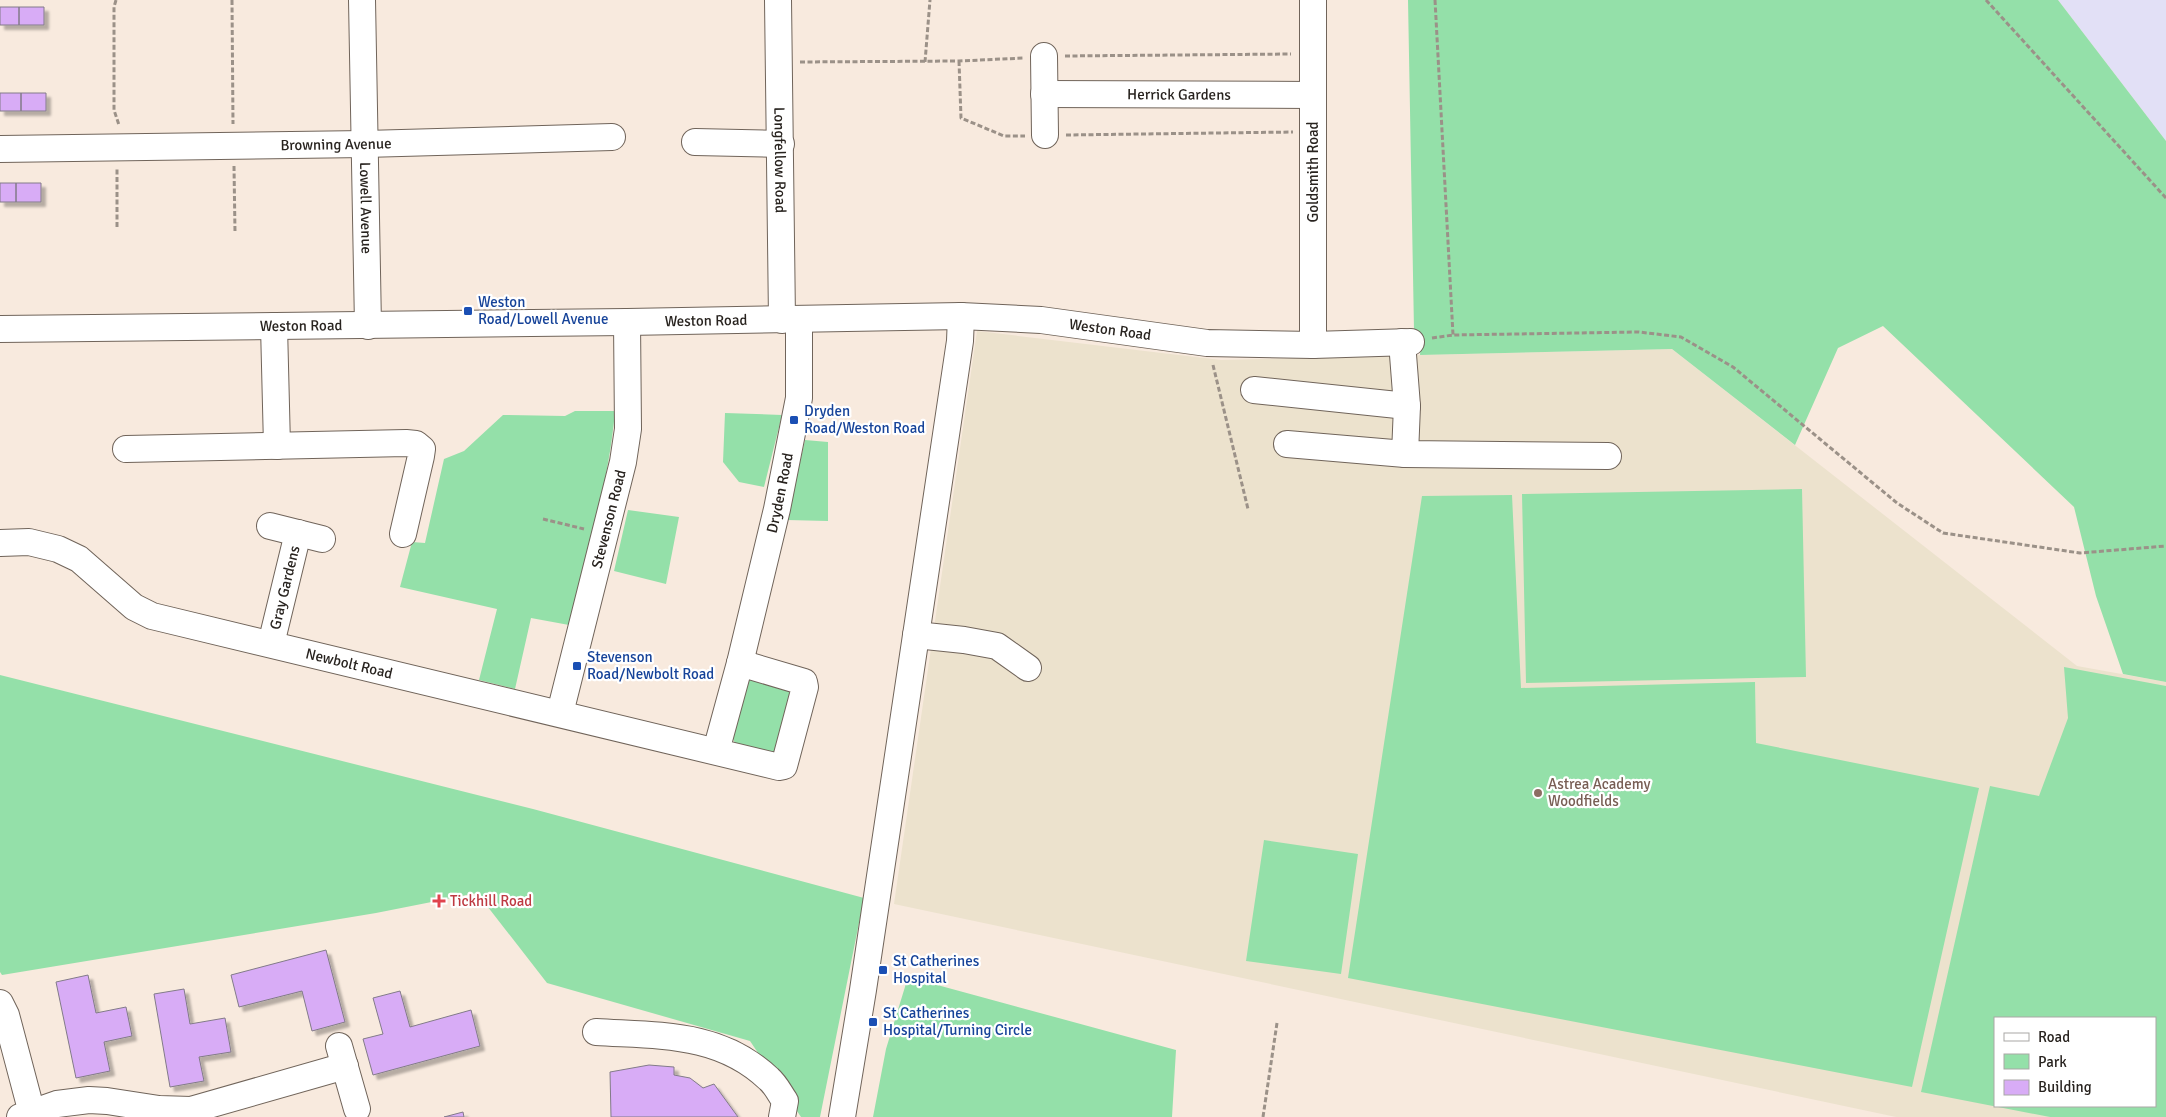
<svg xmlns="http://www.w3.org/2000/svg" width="2166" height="1117" font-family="Signika,sans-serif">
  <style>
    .industrial { fill: #e2e0f6 }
    .education { fill: #ece2cd; fill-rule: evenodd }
    .green { fill: #94e0a9; fill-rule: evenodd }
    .building { fill: #d8acf6; stroke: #827b88; filter: url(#shadow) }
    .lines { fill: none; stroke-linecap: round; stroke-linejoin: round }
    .minor-casing { stroke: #70645a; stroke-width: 28 }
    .path { stroke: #9b9188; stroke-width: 3; stroke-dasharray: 5 2.5; stroke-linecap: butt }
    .minor { stroke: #fff; stroke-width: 26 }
    .transit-dot { fill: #1a4fb4; stroke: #fff; stroke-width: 2 }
    .education-dot { fill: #8d6e63; stroke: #fff; stroke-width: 2 }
    .health-dot { fill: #e0444e; stroke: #fff; stroke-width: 2 }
    .labels { text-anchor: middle; stroke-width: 4.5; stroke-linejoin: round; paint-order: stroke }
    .street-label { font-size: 15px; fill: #28231f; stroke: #fff }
    .transit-label { font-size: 15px; fill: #164399; stroke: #fff; text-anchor: start }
    .education-label { font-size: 15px; fill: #785e54; stroke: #fff; text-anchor: start }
    .health-label { font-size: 15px; fill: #be3a42; stroke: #fff; text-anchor: start }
  </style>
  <defs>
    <filter id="shadow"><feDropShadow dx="4.5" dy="4.5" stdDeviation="1" flood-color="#0004"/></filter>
  </defs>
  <rect width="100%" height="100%" fill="#f8eade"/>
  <!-- industrial -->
  <path class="industrial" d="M2058,0H2166V141Z"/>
  <!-- education -->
  <path class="education" d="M977,331L1221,360L1672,349L2077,666L2166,682V1117H1896L894,904ZM1995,1018H2155V1106H1995Z"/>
  <!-- green -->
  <path class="green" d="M1408,0H2058L2166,141V682L2123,674L2096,596L2074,507L1883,326L1838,348L1795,445L1672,349L1420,355L1421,340L1414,330Z
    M575,411H615C609,483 586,555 569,625L531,618L515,689L479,680L497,609L400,587L412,542L425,543L444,459L464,451L503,415L565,416Z
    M725,413L782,415L764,487L739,482L723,462Z
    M805,440L828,442V521L787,520Z
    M1802,489L1806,677L1526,683L1522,494Z
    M1512,495L1521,688L1755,682L1756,743L1979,788L1912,1087L1348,978L1422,496Z
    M628,510L679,517L666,584L614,571Z
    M2064,667L2166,686V1117H2050L1921,1092L1990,786L2039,796L2068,718ZM1995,1018H2155V1106H1995Z
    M0,675L533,809L864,898L820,1117H801L750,1041L547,983L477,893L376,913L2,975L0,972Z
    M747,678L792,685L774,754L735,743L732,737Z
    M1264,840L1358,854L1341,974L1246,961Z
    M908,977L1176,1050L1172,1117H873L886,1049Z"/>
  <!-- building -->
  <path class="building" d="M0,7H19V25H0Z
    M19,7H44V25H19Z
    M0,93H21V111H0Z
    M21,93H46V111H21Z
    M0,183H16V202H0Z
    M16,183H41V202H16Z
    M326,950L345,1022L312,1031L302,991L239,1007L231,975Z
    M88,975L96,1013L126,1007L132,1036L104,1042L110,1071L76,1078L56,982Z
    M184,989L190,1024L225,1018L231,1052L199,1057L204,1081L170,1087L154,994Z
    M400,991L410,1027L471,1010L480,1046L373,1075L363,1039L383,1034L373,998Z
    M649,1065L674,1067V1075L690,1078L703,1088L714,1084L738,1117H611L610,1072Z
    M463,1112L464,1117H444Z"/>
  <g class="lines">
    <!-- minor casing -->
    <g class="minor-casing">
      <g id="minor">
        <path id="s1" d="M362,0L368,326"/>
        <path id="s2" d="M778,0L782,320"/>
        <path d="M1044,56L1045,135"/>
        <path id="s3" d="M1044,94L1313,95"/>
        <path d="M695,142L781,144"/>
        <path id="s4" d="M0,149L365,144L612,137"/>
        <path d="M274,326L277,446"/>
        <path id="s5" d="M0,329L627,322L961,316L1041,320L1207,343L1313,345L1411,342"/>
        <path d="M1402,342L1407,406L1405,454"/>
        <path d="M1313,345V0"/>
        <path d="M1254,390L1407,406"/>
        <path d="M1287,444L1405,454L1608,456"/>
        <path d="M126,449L406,443L416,444L422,449L421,456L403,534"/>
        <path d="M270,526L322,539"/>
        <path id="s6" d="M0,543L29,542L58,549L79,559L134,607L152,616L779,767L784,766L805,687L804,682L740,663"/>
        <path d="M916,635L964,640L997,646L1028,668"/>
        <path id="s7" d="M271,644L298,533"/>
        <path id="s8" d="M560,713L623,462L628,429L627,322"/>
        <path id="s9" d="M716,751L740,663L777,509L799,398V320"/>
        <path d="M0,1003L6,1015L33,1117"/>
        <path d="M596,1032C659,1036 720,1032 769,1079C776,1085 780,1094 785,1101L782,1117"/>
        <path d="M339,1046L357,1109"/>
        <path d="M20,1117L57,1104L89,1100L107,1101L159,1109L191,1110L345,1066"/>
        <path d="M842,1117L863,990L960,341L961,316"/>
      </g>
    </g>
    <!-- path -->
    <path class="path" d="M116,0L114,7V110L119,125
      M232,0L233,124
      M1435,0L1453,335
      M1986,0L2166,198
      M1065,56L1291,54
      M959,61L961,118L1004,136H1025
      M800,62L959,61L1024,58
      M925,62L930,0
      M1066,135L1293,132
      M234,166L235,232
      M117,227V168
      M1432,338L1453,335L1639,332L1681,337L1733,367L1897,503L1943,533L2080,553L2166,546
      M1213,365L1248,509
      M543,519L584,529
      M1263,1117L1277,1023"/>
    <!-- minor -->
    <use href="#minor" class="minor"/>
  </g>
  <!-- markers -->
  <g class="transit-dot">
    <rect x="463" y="306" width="10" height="10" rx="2.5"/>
    <rect x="789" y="415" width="10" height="10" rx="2.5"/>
    <rect x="572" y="661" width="10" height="10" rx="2.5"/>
    <rect x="878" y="965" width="10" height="10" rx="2.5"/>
    <rect x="868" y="1017" width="10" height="10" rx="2.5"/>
  </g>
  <circle class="education-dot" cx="1538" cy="793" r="5"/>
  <path class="health-dot" d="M436.5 893.5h5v5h5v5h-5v5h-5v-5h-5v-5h5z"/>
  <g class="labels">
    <!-- street labels -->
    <g class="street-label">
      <text dy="5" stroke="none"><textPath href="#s3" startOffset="135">Herrick Gardens</textPath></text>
      <text dy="5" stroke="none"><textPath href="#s4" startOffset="336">Browning Avenue</textPath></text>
      <text dy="5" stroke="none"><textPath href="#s2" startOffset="160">Longfellow Road</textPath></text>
      <text transform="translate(1313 172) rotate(-90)" y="5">Goldsmith Road</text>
      <text dy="5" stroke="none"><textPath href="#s1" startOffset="208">Lowell Avenue</textPath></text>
      <text dy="5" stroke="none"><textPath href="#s5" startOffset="706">Weston Road</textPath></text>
      <text dy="5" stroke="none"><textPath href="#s5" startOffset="301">Weston Road</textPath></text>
      <text dy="5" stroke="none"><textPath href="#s5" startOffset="1111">Weston Road</textPath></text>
      <text dy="5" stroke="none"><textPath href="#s9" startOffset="266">Dryden Road</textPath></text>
      <text dy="5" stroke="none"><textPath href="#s8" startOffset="200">Stevenson Road</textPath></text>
      <text dy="5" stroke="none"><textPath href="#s7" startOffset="58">Gray Gardens</textPath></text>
      <text dy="5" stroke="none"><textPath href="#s6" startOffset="378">Newbolt Road</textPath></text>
    </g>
    <!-- transit labels -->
    <g class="transit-label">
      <text x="478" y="307">Weston<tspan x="478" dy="17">Road/Lowell Avenue</tspan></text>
      <text x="804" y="416">Dryden<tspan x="804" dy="17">Road/Weston Road</tspan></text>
      <text x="587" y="662">Stevenson<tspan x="587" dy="17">Road/Newbolt Road</tspan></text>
      <text x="893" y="966">St Catherines<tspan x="893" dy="17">Hospital</tspan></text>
      <text x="883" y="1018">St Catherines<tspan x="883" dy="17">Hospital/Turning Circle</tspan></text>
    </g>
    <!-- education labels -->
    <g class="education-label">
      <text x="1548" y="789">Astrea Academy<tspan x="1548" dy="17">Woodfields</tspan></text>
    </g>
    <!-- health labels -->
    <g class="health-label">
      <text x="450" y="906">Tickhill Road</text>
    </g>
  </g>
  <!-- legend -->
  <rect x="1994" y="1017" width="162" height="90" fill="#ffffff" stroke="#a9a7a5"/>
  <rect x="2004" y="1033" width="25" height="8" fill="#ffffff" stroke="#a9a7a5"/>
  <text x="2038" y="1042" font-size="15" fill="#28231f">Road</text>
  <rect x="2004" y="1054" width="25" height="15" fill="#94e0a9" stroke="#a9a7a5"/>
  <text x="2038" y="1067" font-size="15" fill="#28231f">Park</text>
  <rect x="2004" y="1080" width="25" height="15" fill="#d8acf6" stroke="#a9a7a5"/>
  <text x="2038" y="1092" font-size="15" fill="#28231f">Building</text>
</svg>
